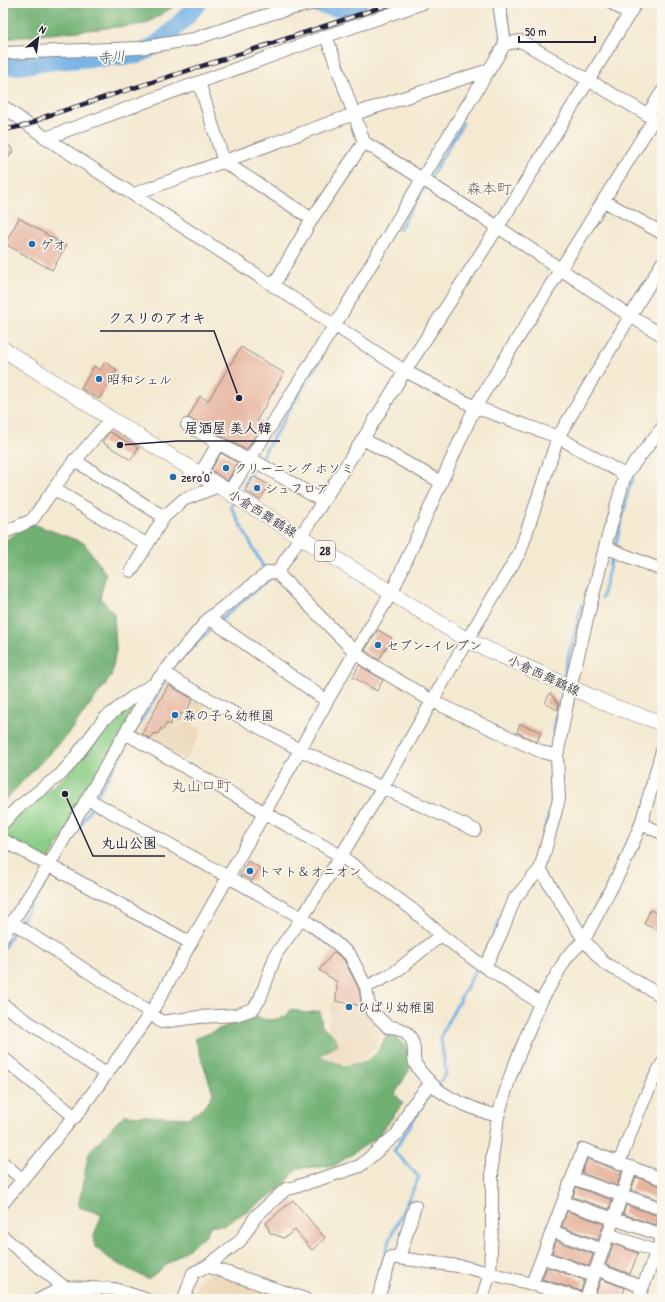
<svg xmlns="http://www.w3.org/2000/svg" width="665" height="1302" font-family="'Patrick Hand','Klee One',sans-serif">
  <style>
    .built { fill: #ecd8ba }
    .green { fill: #8acd86; stroke: #567860 }
    .forest { fill: #6fb073; stroke: #486957 }
    .lines { fill: none; stroke-linecap: round; stroke-linejoin: round }
    .stream { stroke: #72b0e4; stroke-width: 3 }
    .river { stroke: #72b0e4; stroke-width: 18 }
    .building { fill: #e7b6a1 }
    .minor-casing { stroke: #8b8686; stroke-width: 14 }
    .major-casing { stroke: #8b8686; stroke-width: 16 }
    .minor { stroke: #fff; stroke-width: 12 }
    .major { stroke: #fff; stroke-width: 15 }
    .rail-casing { stroke: #22223b; stroke-width: 4.5 }
    .rail { stroke: #fbf7ec; stroke-width: 3; stroke-dasharray: 9; stroke-linecap: butt }
    .poi-dot { fill: #1f6fb2; stroke: #fbf7ec; stroke-width: 1.5 }
    .labels { text-anchor: middle; stroke-width: 3.5; stroke-linejoin: round; paint-order: stroke }
    .shield { fill: #fbf7ec; stroke: #636270; stroke-width: 1 }
    .shield-label { font-size: 12px; font-weight: bold; fill: #22223b }
    .poi-label { font-size: 13px; fill: #22223b; stroke: #fbf7ec; text-anchor: start }
    .street-label { font-size: 13px; fill: #22223b; stroke: #fbf7ec }
    .water-label { font-size: 14px; font-style: italic; fill: #3e5476; stroke: #fbf7ec }
    .quarter-label { font-size: 15px; fill: #67565f; stroke: #fbf7ec }
    .leader { fill: none; stroke: #22223b; stroke-width: 1.5 }
    .callout-dot { fill: #22223b; stroke: #fbf7ec; stroke-width: 1.5 }
    .callout-label { font-size: 14px; text-anchor: middle; font-weight: bold; fill: #22223b; stroke: #fbf7ec; stroke-width: 3.5; stroke-linejoin: round; paint-order: stroke }
  </style>
  <rect width="100%" height="100%" fill="#fbf7ec"/>
  <filter id="ink" filterUnits="userSpaceOnUse"><feTurbulence type="fractalNoise" baseFrequency=".025" numOctaves="2"/><feDisplacementMap in="SourceGraphic" scale="8" xChannelSelector="R" yChannelSelector="G"/><feConvolveMatrix kernelMatrix="1 2 1 2 8 2 1 2 1" color-interpolation-filters="sRGB"/></filter>
  <filter id="wash" filterUnits="userSpaceOnUse"><feTurbulence type="fractalNoise" baseFrequency=".012" numOctaves="4" result="noise"/><feDisplacementMap in="SourceGraphic" scale="16" xChannelSelector="R" yChannelSelector="G"/><feGaussianBlur stdDeviation="0.9" result="paint"/><feColorMatrix in="noise" values="0 0 0 0 0 0 0 0 0 0 0 0 0 0 0 0 0 1.4 0 .05"/><feComposite in="paint" operator="in"/></filter>
  <g filter="url(#wash)">
    <rect width="100%" height="100%" fill="#f4e9d1"/>
    <!-- built -->
    <path class="built" d="M168,681L207,703L193,726L202,731L185,761L138,735Z
      M334,948L353,964L385,1028L374,1050L365,1059L344,1064L324,1056L335,982L318,970Z
      M213,1272L288,1299H191L198,1281Z"/>
    <!-- green -->
    <path class="green" d="M141,700L48,862L3,836V828L21,810L64,778L119,714Z"/>
    <!-- forest -->
    <path class="forest" d="M3,3H179L146,24L3,39Z
      M31,523L84,543L106,574L100,598L114,614L116,650L111,677L67,735L3,802V542Z
      M291,1009L305,1013L320,1011L322,1026L333,1035L338,1044L320,1056L344,1066L367,1061L377,1053L388,1032L406,1046L412,1065L395,1094L403,1103L378,1137L334,1166L297,1168L281,1189L223,1226L211,1225L206,1235L148,1279L113,1261L95,1247L94,1236L102,1214L78,1207L89,1152L124,1115L188,1118L207,1104L213,1093L195,1039L253,1015C265,1022 273,1020 286,1017Z"/>
    <g class="lines">
      <!-- stream -->
      <path class="stream" d="M505,4L512,40
        M429,180L463,123
        M399,230L426,185
        M259,461L318,363
        M243,486L256,465
        M234,501L231,507L266,572
        M615,548L630,485L633,477
        M602,598L613,553
        M219,621L268,580
        M185,655L215,625
        M565,679V669L582,605
        M133,735L167,678
        M552,752L555,723L563,693
        M95,799L130,740
        M542,840L552,803L551,759
        M56,866L93,804
        M19,924L53,871
        M495,933L508,901
        M3,949L16,928
        M437,1086L446,1073L441,1039L444,1029L478,966
        M372,1299L390,1238L419,1177L394,1151L424,1103L433,1090"/>
      <!-- river -->
      <path class="river" d="M314,3C331,8 343,10 359,3
        M3,66H17L54,61L137,55C163,45 180,22 199,3"/>
    </g>
    <g id="blocks">
      <!-- building -->
      <path class="building" d="M10,146L13,151L3,166V147Z
        M19,218L66,246L52,270L5,244Z
        M241,347L284,373L257,420L263,423L246,450L188,418L200,396L208,401Z
        M105,362L117,370L99,399L81,389L94,366L100,370Z
        M110,432L138,448L131,460L102,442Z
        M221,453L238,463L227,481L211,470Z
        M253,476L269,485L260,500L245,491Z
        M378,630L392,638L379,660L365,650Z
        M359,665L383,680L377,691L353,677Z
        M168,685L193,699L184,715L181,713L177,721L173,719L170,725L167,723L163,730L161,728L158,734L154,733L151,739L142,734Z
        M550,693L559,704L558,710L545,703Z
        M520,724L541,732L537,742L517,732Z
        M248,861L260,868L252,881L240,874Z
        M650,910L662,915V932L644,924Z
        M334,952L344,960L359,989L362,1006L336,1001L337,982L319,970Z
        M587,1159L622,1172L617,1186L582,1173Z
        M636,1177L662,1186V1201L631,1190Z
        M576,1187L612,1200L609,1209L573,1197Z
        M293,1200L325,1238L312,1250L295,1230L284,1238L270,1233L266,1223Z
        M626,1205L659,1216L656,1225L623,1214Z
        M567,1211L604,1224L598,1240L562,1227Z
        M556,1241L593,1254L589,1266L552,1253Z
        M613,1244L638,1253L630,1274L606,1265Z
        M547,1267L584,1280L581,1291L542,1279Z
        M601,1279L625,1288L621,1299H598L594,1298Z"/>
    </g>
  </g>
  <g filter="url(#ink)">
    <use href="#blocks" fill-opacity="0" stroke="#8b8686" stroke-width="1"/>
    <g class="lines">
      <!-- minor casing -->
      <g class="minor-casing">
        <path id="minor" d="M612,3L629,14
          M326,36L364,142L498,227L630,316L662,335
          M505,44L521,41L662,123
          M3,53L139,48L194,39L273,13L315,3
          M199,82L224,162L312,219
          M3,106L46,138L405,371L475,407L558,437L625,475
          M647,115L662,92
          M46,138L326,36L423,3
          M134,194L354,114L489,70
          M604,201L662,233
          M273,286L312,219L364,142
          M187,425L248,460
          M363,439L441,482
          M250,458L322,501
          M74,460L164,517
          M200,474L218,444
          M54,489L146,544
          M229,492L335,325L422,179L505,44L499,3
          M3,533L32,520L67,470L111,419
          M605,547L662,570
          M131,571L164,517L183,500L219,486
          M277,573L355,652L366,661L432,701L509,737L542,752L557,756
          M209,618L327,701
          M164,672L178,682L300,750L475,830
          M125,733L341,856L413,910L441,935L476,961L540,1003
          M88,799L302,918L332,940L350,955L366,987L368,1002L373,1012L388,1027C400,1027 410,1032 413,1044C415,1050 413,1057 415,1063C418,1069 425,1077 430,1082C443,1098 478,1111 498,1116
          M3,823L17,808L61,774L70,764L104,719L134,696L154,684L209,618L269,572L277,573L363,439L405,371L498,227L636,3
          M641,824L662,833
          M3,840L191,943
          M540,869L584,940L604,963L662,996
          M12,922L151,1013L161,1022L199,1017L236,1015L253,1009L260,999L276,954L302,918L341,856L383,787L467,640L520,552L558,437L662,263
          M3,936L49,865L125,733L153,686
          M485,967L500,936L515,898L540,869L559,799L557,756L570,688L605,547L625,475L662,428
          M366,987L394,973L441,935
          M3,1005L106,1074
          M3,1058L75,1117
          M3,1163L22,1179
          M619,1163C632,1129 644,1096 662,1064
          M572,1178L662,1209
          M563,1202L662,1235
          M3,1203L72,1119L75,1117L151,1013L300,750L327,701L355,652L392,592L475,407L654,119
          M552,1231L603,1250
          M608,1234L657,1252
          M3,1237L64,1287L114,1289L145,1299
          M542,1257L594,1276
          M399,1258L415,1206
          M207,1266L305,1299
          M596,1269L642,1287
          M532,1284L583,1149L662,1179
          M40,1299L64,1287
          M184,1299L193,1273L207,1266L240,1241L256,1216L286,1189L292,1188L360,1166L398,1133L411,1107L431,1083
          M378,1299L391,1257L465,1267L532,1284L582,1299
          M482,1299L490,1273L492,1227V1158L498,1116L511,1074L540,1003L567,957L584,940L626,860L641,824L662,751
          M586,1299L631,1168
          M638,1299L662,1238"/>
      </g>
      <!-- major casing -->
      <g class="major-casing">
        <path id="major" d="M3,349L111,419L467,640L612,706L662,723"/>
      </g>
      <!-- minor -->
      <use href="#minor" class="minor"/>
      <!-- major -->
      <use href="#major" class="major"/>
      <!-- rail casing -->
      <g class="rail-casing">
        <path id="rail" d="M3,130L28,125L44,117C160,79 277,43 393,3"/>
      </g>
      <!-- rail -->
      <use href="#rail" class="rail"/>
    </g>
  </g>
  <!-- markers -->
  <g class="poi-dot">
    <circle cx="32" cy="244" r="4"/>
    <circle cx="99" cy="379" r="4"/>
    <circle cx="226" cy="468" r="4"/>
    <circle cx="173" cy="477" r="4"/>
    <circle cx="257" cy="488" r="4"/>
    <circle cx="378" cy="645" r="4"/>
    <circle cx="175" cy="715" r="4"/>
    <circle cx="250" cy="871" r="4"/>
    <circle cx="349" cy="1007" r="4"/>
  </g>
  <g class="labels">
    <!-- shield labels -->
    <rect class="shield" x="315" y="541" width="20" height="20" rx="3"/>
    <g class="shield-label">
      <text x="325" y="555">28</text>
    </g>
    <!-- poi labels -->
    <g class="poi-label">
      <text x="40" y="249">ゲオ</text>
      <text x="107" y="384">昭和シェル</text>
      <text x="234" y="473">クリーニング ホソミ</text>
      <text x="181" y="482">zero'0'</text>
      <text x="265" y="493">シュフロア</text>
      <text x="386" y="650">セブン-イレブン</text>
      <text x="183" y="720">森の子ら幼稚園</text>
      <text x="258" y="876">トマト＆オニオン</text>
      <text x="357" y="1012">ひばり幼稚園</text>
    </g>
    <!-- street labels -->
    <g class="street-label">
      <text transform="translate(263 513) rotate(32)" y="5">小倉西舞鶴線</text>
      <text transform="translate(544 675) rotate(25)" y="5">小倉西舞鶴線</text>
    </g>
    <!-- water labels -->
    <g class="water-label">
      <text transform="translate(111 57) rotate(-5)" y="5">寺川</text>
    </g>
    <!-- quarter labels -->
    <g class="quarter-label">
      <text x="489" y="194">森本町</text>
      <text x="201" y="791">丸山口町</text>
    </g>
  </g>
  <!-- callouts -->
  <path class="leader" d="M239 398L214 331H100M120 445L177 441H280M65 794L93 856H165"/>
  <g class="callout-dot">
    <circle cx="239" cy="398" r="4"/>
    <circle cx="120" cy="445" r="4"/>
    <circle cx="65" cy="794" r="4"/>
  </g>
  <g class="callout-label">
    <text x="157" y="323">クスリのアオキ</text>
    <text x="228" y="433">居酒屋 美人韓</text>
    <text x="129" y="848">丸山公園</text>
  </g>
  <!-- margin -->
  <rect width="665" height="1302" fill="none" stroke="#fbf7ec" stroke-width="16"/>
  <!-- north arrow -->
  <g transform="translate(38 38) rotate(29)" stroke="#fbf7ec" stroke-width="3" paint-order="stroke">
  <path d="M0-3L7 15L0 10L-7 15Z" fill="#22223b"/>
  <text y="-6" font-size="11" font-weight="bold" text-anchor="middle" fill="#22223b">N</text>
  </g>
  <!-- scale -->
  <path d="M519 36v6h76v-6" fill="none" stroke="#22223b" stroke-width="2"/>
  <text x="525" y="36" font-size="12" fill="#22223b" stroke="#fbf7ec" stroke-width="3" paint-order="stroke">50 m</text>
</svg>
